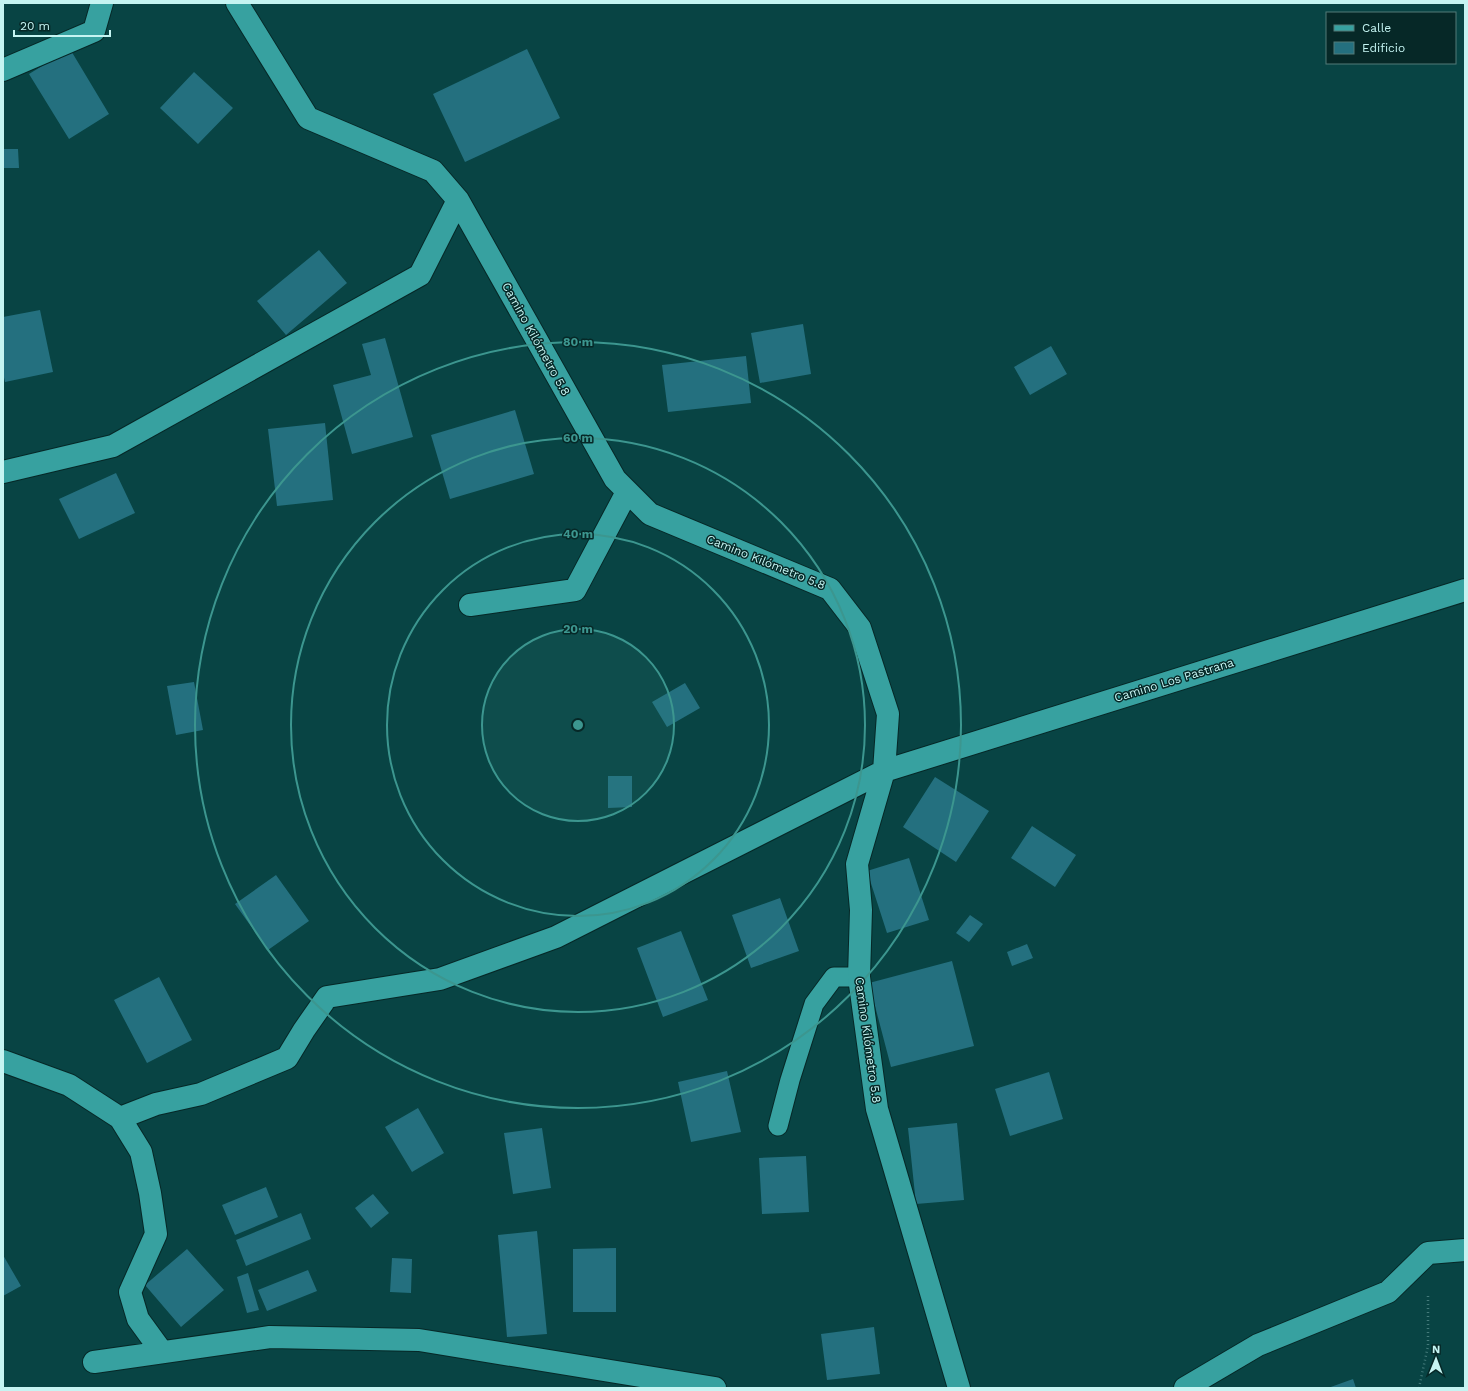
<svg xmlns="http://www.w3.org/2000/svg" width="1468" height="1391" font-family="'Work Sans',sans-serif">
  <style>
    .building { fill: #24707f }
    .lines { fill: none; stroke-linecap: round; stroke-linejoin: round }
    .service-casing { stroke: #062827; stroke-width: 21 }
    .minor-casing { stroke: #062827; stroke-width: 24 }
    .path { stroke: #437a7a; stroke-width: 2.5; stroke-dasharray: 1 3; stroke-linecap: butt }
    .service { stroke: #37a1a0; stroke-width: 19 }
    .minor { stroke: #37a1a0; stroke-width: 22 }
    .ring { fill: none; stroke: #3c968f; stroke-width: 2 }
    .labels { text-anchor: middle; stroke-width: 3; stroke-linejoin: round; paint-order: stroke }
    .street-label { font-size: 12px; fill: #c5f4f2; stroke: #062827 }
    .centre { fill: #3c968f; stroke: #062827; stroke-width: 2 }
    .ring-label { font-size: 12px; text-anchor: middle; font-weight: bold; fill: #3c968f; stroke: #062827; stroke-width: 3; stroke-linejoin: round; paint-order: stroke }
  </style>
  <rect width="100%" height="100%" fill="#084444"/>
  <!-- building -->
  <path class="building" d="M70,49L109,114L69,139L29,74Z
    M527,49L560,118L465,162L433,94Z
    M194,72L233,108L198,144L160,108Z
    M3,149H18L19,168H3Z
    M319,250L347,283L286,335L257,301Z
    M40,310L53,372L5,382L3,373V317Z
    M803,324L811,374L760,383L751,333Z
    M385,338L413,437L352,454L333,385L371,375L362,344Z
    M1051,346L1067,374L1030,395L1014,367Z
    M746,356L751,403L668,412L662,365Z
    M515,410L534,474L450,499L431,435Z
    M325,423L333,500L277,506L268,429Z
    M116,473L135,513L79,539L59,499Z
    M194,682L203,730L176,735L167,686Z
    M685,683L700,708L667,727L652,702Z
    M608,776H632V807L608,808Z
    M935,777L989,811L956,862L903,827Z
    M1032,826L1076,855L1055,887L1011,858Z
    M909,858L929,920L887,933L867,871Z
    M276,875L309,921L268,950L235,904Z
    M780,898L799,951L751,968L732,915Z
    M970,915L983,924L969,942L956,933Z
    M681,931L708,1000L663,1017L637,948Z
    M1027,944L1033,958L1012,966L1007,952Z
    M952,961L974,1046L891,1067L869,983Z
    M159,977L192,1040L147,1063L114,1000Z
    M727,1071L741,1132L691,1142L678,1082Z
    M1049,1072L1063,1119L1010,1136L995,1089Z
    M418,1108L444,1153L412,1172L385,1127Z
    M957,1123L964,1200L916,1204L908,1128Z
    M542,1128L551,1188L513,1194L504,1133Z
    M806,1156L809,1212L762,1214L759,1158Z
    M266,1187L278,1217L235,1235L222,1205Z
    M373,1194L389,1213L371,1228L355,1208Z
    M301,1213L311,1239L246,1266L236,1240Z
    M537,1231L547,1334L507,1337L498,1235Z
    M616,1248V1312H573V1249Z
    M187,1249L224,1290L181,1327L145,1285Z
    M3,1255L21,1286L3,1296Z
    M392,1258L412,1259L411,1293L390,1292Z
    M308,1270L317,1291L267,1311L258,1290Z
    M248,1273L259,1310L247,1313L237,1277Z
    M874,1327L880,1374L827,1380L821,1334Z
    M1353,1379L1356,1388H1328Z"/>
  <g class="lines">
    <!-- service casing -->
    <g class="service-casing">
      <path id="service" d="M778,1126L790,1080L814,1004L834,977H859"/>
    </g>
    <!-- minor casing -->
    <g class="minor-casing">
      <path id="minor" d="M237,3L308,118L433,171L458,200L615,479L650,514L830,589L860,628L888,714L884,771L857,864L861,910L859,977L877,1109L959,1388
        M3,70L94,31L102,3
        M3,472L113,446L420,275L458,200
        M470,605L575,590L627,492
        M3,1061L69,1085L120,1118L141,1152L150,1193L156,1234L130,1292L138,1319L162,1352
        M120,1118L156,1104L201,1094L287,1058L304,1030L327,997L440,979L556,937L884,771L1465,590
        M94,1362L270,1337L419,1340L715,1388
        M1185,1388L1258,1345L1388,1292L1428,1253L1465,1250"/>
    </g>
    <!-- path -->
    <path class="path" d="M1419,1388L1428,1346V1293"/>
    <!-- service -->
    <use href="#service" class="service"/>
    <!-- minor -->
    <use href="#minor" class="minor"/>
  </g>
  <!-- distance rings -->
  <circle cx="578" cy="725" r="96" fill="#3c968f" fill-opacity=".12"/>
  <g class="ring">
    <circle cx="578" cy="725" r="96"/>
    <circle cx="578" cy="725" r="191"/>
    <circle cx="578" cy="725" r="287"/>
    <circle cx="578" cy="725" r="383"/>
  </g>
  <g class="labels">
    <!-- street labels -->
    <g class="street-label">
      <text transform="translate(536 339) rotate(61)" y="4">Camino Kilómetro 5.8</text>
      <text transform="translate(766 562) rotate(22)" y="4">Camino Kilómetro 5.8</text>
      <text transform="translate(1174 680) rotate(-17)" y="4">Camino Los Pastrana</text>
      <text transform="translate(868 1040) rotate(82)" y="4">Camino Kilómetro 5.8</text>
    </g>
  </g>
  <circle cx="578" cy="725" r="6" class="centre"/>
  <g class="ring-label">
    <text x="578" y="346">80 m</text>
    <text x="578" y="442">60 m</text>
    <text x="578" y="538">40 m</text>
    <text x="578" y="633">20 m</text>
  </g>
  <!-- border -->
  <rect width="1468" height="1391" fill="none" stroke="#c5f4f2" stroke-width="8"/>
  <!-- legend -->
  <rect x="1326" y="12" width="130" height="52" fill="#062827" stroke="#527a78"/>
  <rect x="1334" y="25" width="20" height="6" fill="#37a1a0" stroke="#527a78"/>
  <text x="1362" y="32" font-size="12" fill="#c5f4f2">Calle</text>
  <rect x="1334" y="42" width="20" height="12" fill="#24707f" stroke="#527a78"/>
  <text x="1362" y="52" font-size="12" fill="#c5f4f2">Edificio</text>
  <!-- north arrow -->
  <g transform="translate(1436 1359) rotate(1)" stroke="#062827" stroke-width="3" paint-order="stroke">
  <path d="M0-3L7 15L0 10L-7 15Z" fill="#c5f4f2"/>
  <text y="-6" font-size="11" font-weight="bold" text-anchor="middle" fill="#c5f4f2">N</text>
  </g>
  <!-- scale -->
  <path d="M14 30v6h96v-6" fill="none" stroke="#c5f4f2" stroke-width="2"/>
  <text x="20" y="30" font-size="12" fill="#c5f4f2" stroke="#062827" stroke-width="3" paint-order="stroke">20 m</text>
</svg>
